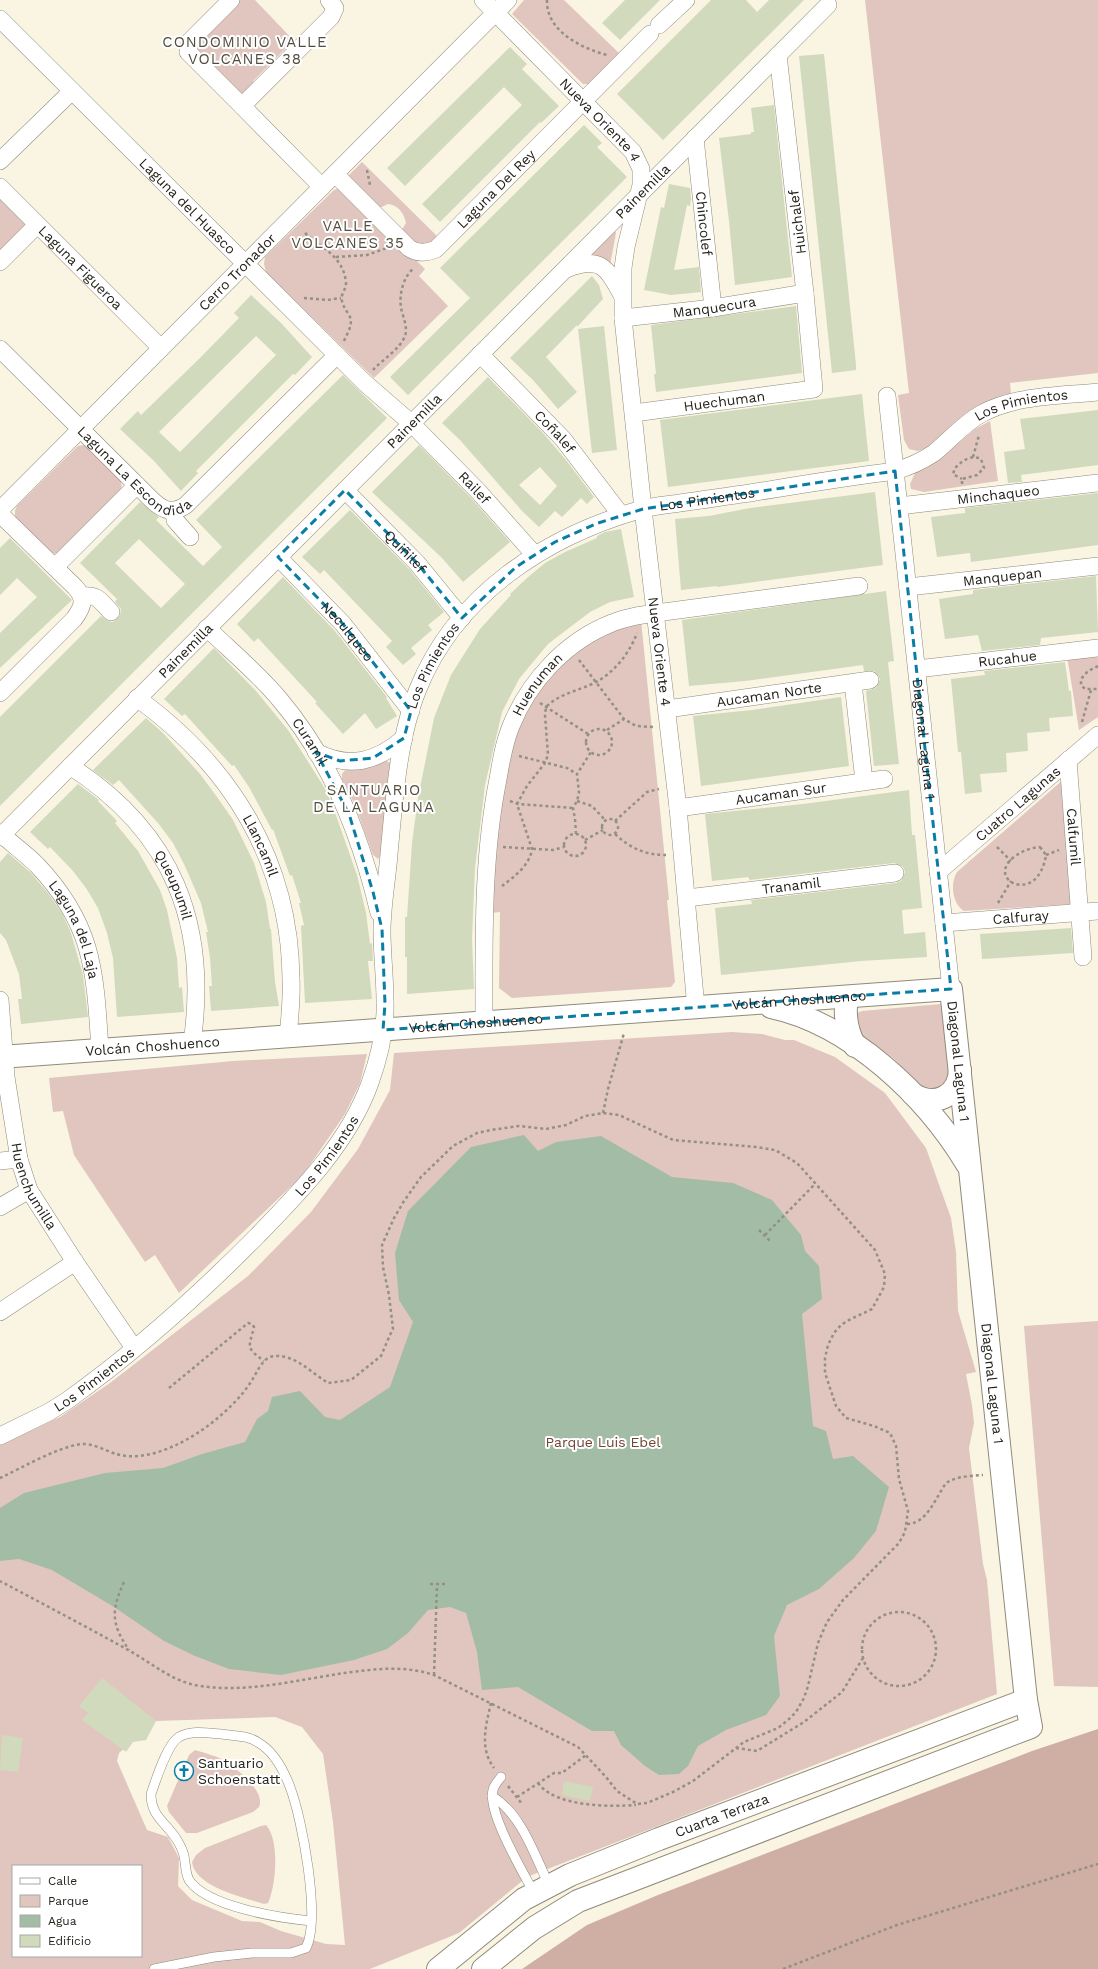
<svg xmlns="http://www.w3.org/2000/svg" width="1098" height="1969" font-family="'Work Sans',sans-serif">
  <style>
    .green { fill: #e0c6be; fill-rule: evenodd }
    .forest { fill: #cfaea3 }
    .water { fill: #a3bca6 }
    .building { fill: #d1dabc; fill-rule: evenodd }
    .lines { fill: none; stroke-linecap: round; stroke-linejoin: round }
    .service-casing { stroke: #8f8a7a; stroke-width: 10 }
    .minor-casing { stroke: #8f8a7a; stroke-width: 18 }
    .tertiary-casing { stroke: #8f8a7a; stroke-width: 24 }
    .path { stroke: #949084; stroke-width: 2.5; stroke-dasharray: 3 3; stroke-linecap: butt }
    .service { stroke: #fff; stroke-width: 9 }
    .minor { stroke: #fff; stroke-width: 17 }
    .tertiary { stroke: #fff; stroke-width: 22 }
    .marked { fill: none; stroke: #0a7da5; stroke-width: 3; stroke-dasharray: 8 5; stroke-linejoin: round }
    .labels { text-anchor: middle; stroke-width: 4; stroke-linejoin: round; paint-order: stroke }
    .street-label { font-size: 14px; fill: #24221b; stroke: #fff }
    .park-label { font-size: 14px; fill: #734334; stroke: #fff }
    .poi-label { font-size: 14px; fill: #24221b; stroke: #fff; text-anchor: start }
    .neighbourhood-label { font-size: 15px; letter-spacing: 1px; fill: #534f40; stroke: #fff }
  </style>
  <rect width="100%" height="100%" fill="#faf4e3"/>
  <!-- green -->
  <path class="green" d="M237,0H255L297,44L290,51L286,48L253,81L256,85L243,97L194,52V43Z
    M524,0H564L621,55L591,84H583L512,14Z
    M865,0H1098V373L1010,383L1011,394C995,400 979,405 965,414C951,424 934,447 918,451L909,449L904,440L898,395L909,393Z
    M362,162L439,238L421,249L400,233L406,223C404,213 398,205 388,204L377,209L348,176Z
    M337,189L345,190L425,269L419,276L448,306L374,378L266,272L264,264L265,257L334,190Z
    M0,195L28,222L0,257Z
    M615,231L616,233L610,265L590,255Z
    M990,421L998,481L924,492L911,489L910,484L915,473L938,460L975,429Z
    M83,445L89,446L121,479L122,492L61,554L52,553L15,517V511L17,506L78,446Z
    M641,620L669,900H667L675,982L671,987L512,998L499,988L500,912L491,913L500,809L515,730L548,676L584,644Z
    M1098,652V717L1079,730L1067,656Z
    M384,760L391,763L381,855L378,859L373,855L355,805L342,779V774L346,769Z
    M1064,779L1072,904L964,911C952,904 950,883 957,872Z
    M941,1004L949,1075L947,1085L935,1093L922,1086L893,1058L858,1033L854,1019L857,1013L862,1011Z
    M732,1032L762,1034L785,1040H794L835,1057L885,1093L926,1148L951,1218L956,1252L958,1311L976,1372L966,1374L972,1405L974,1423L969,1448L983,1564L987,1580L997,1694L527,1877L459,1933L370,1969H0V1445L60,1417L110,1383L248,1276L311,1212L358,1149L390,1090L394,1053ZM275,1717L302,1727L323,1754L333,1822L345,1945L326,1944L281,1931L260,1922L242,1921L192,1900L178,1886L179,1858L168,1837L147,1830L117,1761L119,1753L156,1721ZM13,1866H141V1956H13Z
    M367,1054L360,1083L345,1114L303,1175L179,1293L155,1255L145,1262L74,1155L63,1111L53,1112L49,1078L233,1061Z
    M1098,1321V1687L1054,1686L1024,1326Z
    M195,1750C205,1753 217,1756 227,1762C238,1770 266,1792 259,1807L253,1812L197,1833H186L169,1812L167,1806L189,1755Z
    M266,1825C280,1840 276,1886 268,1903L264,1904C243,1897 195,1887 192,1862L196,1855L205,1848L261,1826Z"/>
  <!-- forest -->
  <path class="forest" d="M1098,1729V1969H522L587,1925L658,1895L1032,1751Z"/>
  <!-- water -->
  <path class="water" d="M524,1135L538,1151L556,1142L601,1136L672,1177L733,1183L772,1200L801,1235L805,1251L819,1266L822,1299L802,1314L813,1426L826,1431L833,1459L853,1456L889,1487L876,1531L854,1558L819,1589L787,1605L774,1636L780,1696L766,1715L726,1730L698,1746L688,1766L679,1774L659,1775L645,1766L621,1745L614,1731H592L518,1687L482,1690L477,1652L466,1613L450,1607L428,1610L408,1633L387,1649L354,1660L281,1675L229,1669L195,1656L164,1641L114,1607L52,1570L19,1559L0,1561V1508L24,1493L105,1473L163,1468L202,1454L245,1442L257,1419L268,1411L272,1397L300,1391L325,1417L340,1420L390,1387L413,1322L399,1300L395,1253L408,1211L471,1147Z"/>
  <!-- building -->
  <path class="building" d="M625,0H660L620,40L602,23Z
    M711,0H746L757,12L769,0H804L663,140L617,94Z
    M510,47L527,64L522,69L559,106L541,123L540,122L440,222L422,204L522,105L504,87L405,186L387,168Z
    M824,54L856,365V370L832,373L799,56Z
    M774,105L792,277L735,285L729,221L719,138L751,134V132H754L751,108Z
    M584,125L602,143L597,147L627,177L408,395L390,377L470,298L440,268Z
    M669,184L690,188L691,199L690,206L687,205L674,270L699,267L701,292L671,295L644,290L661,207L664,208Z
    M592,276L599,285L603,299L577,327V325L546,357L577,392L558,409L533,380L510,358Z
    M251,295L281,323L312,357L295,375L293,374L196,471L198,473L181,491L154,461L120,429L138,411L141,415L200,358L239,318L234,313ZM256,336L276,355L180,452L159,432Z
    M796,306L802,373L656,392L654,374H656L651,325Z
    M604,326L617,450L592,453L578,329Z
    M343,375L387,418L0,806V717L101,616L108,621L113,622L120,615L121,609L115,602L117,599L80,563L140,502L159,517L156,520L203,566L222,547L196,520ZM139,539L185,584L161,608L115,563Z
    M488,377L543,433L566,460L594,497L587,504L581,498L562,517L555,511L539,527L523,512L460,440L442,423ZM540,467L557,486L540,505L519,485Z
    M862,394L869,461L668,487L660,420Z
    M1098,410V465L1021,475L1022,482L1008,483L1004,452L1025,449L1020,419Z
    M419,445L471,498L510,542L463,582L442,558L372,492Z
    M875,492L883,565L717,587V586L681,590L675,519L709,516L750,508Z
    M1098,493V545L971,562L970,553L937,557L931,517L965,513V508Z
    M350,510L410,570L444,612L428,625L432,630L411,648L416,654L403,665L386,647L392,641L324,570L320,574L302,557Z
    M621,529L634,597L610,602L590,612L548,644L519,679L502,712L485,785L475,868L472,938L474,989L407,994V957H405V917H407L412,843L418,798L434,718L451,675L480,629L511,595L510,594L527,578L545,563L565,552L597,538V536L605,532Z
    M10,538L72,600L0,668V633L37,597L17,578L0,595V548Z
    M1096,576L1098,632L1041,638L1040,645L982,651L978,635L945,639L939,599L973,594V590Z
    M283,577L335,631L387,697L386,698L397,716L376,729L365,713L343,734L315,703L317,702L258,638L254,642L237,624Z
    M886,591L894,661L888,662L899,764L874,766L866,691L876,688L880,679L874,671H864L863,665L745,681L689,686L682,620Z
    M214,648L256,691L288,730L324,787L332,804L357,875L366,913L370,944L372,943L373,961H368L372,999L305,1003L301,926L304,925L299,903H301L292,875L290,876L273,829L272,830L249,787L234,765L232,766L185,714L182,716L164,699Z
    M1065,662L1069,691H1071L1073,716L1049,718L1050,731L1027,733L1028,751L1006,753L1007,772L980,774L982,792L965,794L961,752H958L951,679L985,675L984,671Z
    M841,697L849,766L701,786L693,716L752,710Z
    M146,718L164,734L200,774L217,797L233,820L254,863L266,902L270,929H271L275,982L279,1006L211,1011L209,986H212L210,958L206,932H208L201,903L184,864L173,843L158,823L119,780L113,785L93,770Z
    M78,784L99,800L98,801L117,821L115,823L138,851L160,890L167,910L177,958L179,988L182,987L184,1012L117,1017L113,958L107,933L98,908L86,888L73,871L50,847L48,849L30,832Z
    M909,790L912,835H915L922,908L902,910L904,934L925,932L927,957L861,961L721,975L715,908L752,904L751,900L896,883L901,881L905,872L903,867L894,863L750,880L748,877L712,881L705,814L803,804Z
    M8,853L30,872L48,893L62,913L71,933L83,975L88,1017L21,1024L18,999H22L19,974L6,940L0,933V862Z
    M1071,928L1073,953L982,959L980,934Z
    M102,1678L156,1721L146,1740L133,1742L126,1752L82,1720L88,1713L79,1706Z
    M2,1735L23,1738L18,1772L0,1770Z
    M564,1781L593,1787L590,1801L562,1795Z"/>
  <g class="lines">
    <!-- service casing -->
    <g class="service-casing">
      <path id="service" d="M501,1777C498,1781 494,1785 493,1790C487,1812 523,1872 534,1893
        M492,1796C522,1815 534,1854 549,1885
        M154,1969L214,1957L252,1953H291L306,1948C321,1918 302,1818 290,1787C284,1771 274,1752 259,1743C248,1735 233,1736 221,1734C207,1733 192,1730 179,1737C167,1744 156,1780 151,1794C151,1817 166,1822 177,1840C180,1845 183,1850 184,1856C186,1865 185,1872 189,1880C207,1907 280,1918 311,1921"/>
    </g>
    <!-- minor casing -->
    <g class="minor-casing">
      <g id="minor">
        <path d="M231,0L190,41L188,52L242,106L331,17L335,8L329,0"/>
        <path id="s1" d="M483,0L633,152L641,169V185L626,247L623,268V318L643,509L678,808L696,1008"/>
        <path id="s2" d="M0,19L365,383L411,423L478,491L534,554"/>
        <path d="M659,25L686,0"/>
        <path d="M242,106L322,187"/>
        <path id="s3" d="M695,138L713,308"/>
        <path d="M0,161L72,91"/>
        <path id="s4" d="M335,174L409,248C418,254 426,253 436,249L650,34"/>
        <path id="s5" d="M0,187L161,348"/>
        <path d="M0,262L37,225"/>
        <path d="M566,269C600,256 606,266 622,295"/>
        <path id="s6" d="M623,318L713,308L805,293"/>
        <path id="s7" d="M0,349L153,501C164,511 173,514 186,505L337,355"/>
        <path id="s8" d="M480,354L563,439L621,515"/>
        <path id="s9" d="M887,396L951,989"/>
        <path id="s10" d="M634,413L814,389L805,293L778,55"/>
        <path id="s11" d="M345,490L417,563L462,618"/>
        <path id="s12" d="M899,506L1098,483"/>
        <path id="s13" d="M0,510L508,0"/>
        <path d="M174,511L175,520L190,537"/>
        <path d="M0,514L75,587C86,599 83,607 74,619L0,693"/>
        <path id="s14" d="M278,557L343,624L411,711"/>
        <path d="M55,567L137,485"/>
        <path id="s15" d="M908,587L1098,566"/>
        <path d="M82,596C98,594 100,601 111,612"/>
        <path id="s16" d="M207,628C232,652 259,674 281,701C332,762 361,836 379,913"/>
        <path id="s17" d="M917,669L1098,648"/>
        <path d="M853,683L864,781"/>
        <path id="s18" d="M137,698C231,766 290,861 291,979C292,998 290,1017 288,1036"/>
        <path id="s19" d="M667,709L870,680"/>
        <path d="M316,752C350,769 376,762 404,738"/>
        <path id="s20" d="M1068,760L1083,957"/>
        <path id="s21" d="M70,766C173,832 209,924 192,1043"/>
        <path id="s22" d="M678,808L884,779"/>
        <path id="s23" d="M0,833C12,844 25,853 37,865C94,925 95,972 100,1050"/>
        <path id="s24" d="M0,837L828,5"/>
        <path id="s25" d="M938,872L1098,735"/>
        <path id="s26" d="M687,898L895,873"/>
        <path id="s27" d="M944,923L1098,911"/>
        <path id="s28" d="M0,1000L6,1077L19,1159L29,1190L75,1262L134,1348"/>
        <path id="s29" d="M484,1023C484,941 482,859 498,779C501,761 504,743 511,726C529,681 566,641 612,623C626,617 641,615 656,613L859,586"/>
        <path d="M0,1161L19,1159"/>
        <path d="M0,1207L29,1190"/>
        <path d="M0,1312L75,1262"/>
        <path id="s30" d="M0,1436L49,1412L68,1400C136,1351 199,1295 258,1235C301,1191 349,1142 370,1083C379,1058 386,1028 385,1001C385,978 382,954 382,931C382,906 387,880 389,854C394,802 398,738 418,689C456,595 545,537 639,510C652,506 667,505 680,503C703,500 727,496 750,493C798,485 847,477 895,471C909,467 922,461 934,453C950,440 963,424 981,414C1016,395 1059,396 1098,392"/>
      </g>
    </g>
    <!-- tertiary casing -->
    <g class="tertiary-casing">
      <g id="tertiary">
        <path d="M847,997C844,1015 846,1030 855,1046"/>
        <path d="M771,1007C851,1024 926,1096 967,1164"/>
        <path id="s31" d="M0,1057L951,989L1026,1700L1031,1727L578,1901L534,1928L483,1969"/>
        <path d="M913,1094C935,1108 959,1096 960,1070"/>
        <path id="s32" d="M438,1969L524,1899L570,1875L659,1839L1026,1700"/>
      </g>
    </g>
    <!-- path -->
    <path class="path" d="M547,0C546,31 581,48 607,55
      M367,170L370,185
      M305,233C322,248 344,257 346,283C346,290 340,295 342,301C343,306 346,310 349,315C354,323 348,332 344,341
      M336,257L367,255L387,248
      M304,298L327,300L341,298
      M373,370C382,360 400,349 405,336C408,327 403,317 401,308C399,294 403,277 414,268
      M973,457L979,435
      M962,484V479L977,475L984,468L981,459C971,454 962,461 955,468L953,474L962,479
      M579,660L624,719L636,726L653,727
      M1098,666L1088,671L1081,679V685L1085,689H1098
      M540,703L588,734
      M1082,722L1091,690
      M586 742a13 13 0 1 1 26 0a13 13 0 1 1-26 0Z
      M607,730L624,719
      M519,756L567,768L577,774
      M510,801L518,804L573,808
      M577,801L592,806L606,821
      M602 827a8 8 0 1 1 16 0a8 8 0 1 1-16 0Z
      M615,821L647,792L659,789
      M576,834L575,819L573,808L577,801L579,793L577,774L591,752
      M615,834C630,848 645,855 666,855
      M564 845a11 11 0 1 1 22 0a11 11 0 1 1-22 0Z
      M585,840L603,830
      M503,847L553,850L564,847
      M997,847L1011,861
      M1040,847L1046,855C1038,907 984,880 1014,857C1022,851 1030,848 1040,847Z
      M1046,855L1059,850
      M502,886C514,877 530,865 532,849L517,804L527,786L545,763L548,755L545,715L546,707C560,693 579,691 596,682C615,672 630,652 637,633
      M998,903L1011,881
      M603,1113L608,1089L624,1033
      M759,1230L770,1241
      M765,1235L815,1184
      M169,1388L248,1323L252,1324L254,1327C249,1348 245,1347 264,1361
      M0,1478C24,1467 55,1448 81,1444C93,1443 106,1451 116,1454C136,1460 160,1453 178,1444C202,1433 233,1408 248,1386C256,1376 258,1365 269,1357C292,1351 310,1372 328,1383L351,1380L381,1356L390,1335L393,1329L389,1295L383,1267L382,1245L394,1218L404,1201L421,1177L453,1146L477,1133L491,1130L519,1126L546,1129L566,1125L585,1116L603,1113L619,1115L673,1140L757,1147L775,1150L797,1163L875,1250L885,1274L884,1287L872,1309L849,1320L841,1325L834,1333L828,1345L825,1358V1373L836,1406L846,1418L874,1426L890,1433L896,1446L899,1479L908,1511L905,1532L899,1543L843,1600L827,1622L818,1643L808,1686L804,1698L796,1712L788,1720L778,1728L744,1742L693,1781L673,1792L647,1803L637,1804L617,1791L606,1777L578,1747L434,1675C404,1665 375,1669 344,1673C298,1680 247,1693 200,1686C173,1682 153,1664 130,1651C87,1627 43,1604 0,1581
      M907,1524C927,1524 936,1497 946,1483C957,1476 971,1476 983,1475
      M124,1582C111,1610 111,1624 129,1650
      M430,1584H445
      M862 1649a37 37 0 1 1 74 0a37 37 0 1 1-74 0Z
      M434,1675L437,1585
      M491,1703C486,1725 479,1748 494,1768
      M736,1748L757,1751L804,1722L842,1692L863,1658
      M538,1783C555,1807 610,1807 636,1805
      M508,1786L522,1804
      M517,1797L554,1773H562L586,1755
      M783,1969L897,1925L1098,1864"/>
    <!-- service -->
    <use href="#service" class="service"/>
    <!-- minor -->
    <use href="#minor" class="minor"/>
    <!-- tertiary -->
    <use href="#tertiary" class="tertiary"/>
  </g>
  <!-- marked area -->
  <path class="marked" d="M895,471L951,989L383,1030L385,1004L382,929L373,892L349,814L316,752L340,761L373,758L404,738L411,711L343,624L278,557L345,490L417,563L462,618L516,567L555,542L598,523L643,509Z"/>
  <!-- icons -->
  <defs>
    <g id="church-ring" transform="scale(1)"><circle r="9.5" fill="#fff" stroke="#0a7da5" stroke-width="1.5"/><path d="M-1.2-6h2.4v3.5h3.3v2.4h-3.3V6h-2.4V-.1h-3.3v-2.4h3.3Z" fill="#0a7da5"/></g>
  </defs>
  <g fill-rule="evenodd">
    <use href="#church-ring" x="184" y="1771"/>
  </g>
  <g class="labels">
    <!-- street labels -->
    <g class="street-label">
      <text dy="5" stroke="none"><textPath href="#s1" startOffset="168">Nueva Oriente 4</textPath></text>
      <text dy="5" stroke="none"><textPath href="#s4" startOffset="218">Laguna Del Rey</textPath></text>
      <text dy="5" stroke="none"><textPath href="#s24" startOffset="911">Painemilla</textPath></text>
      <text dy="5" stroke="none"><textPath href="#s2" startOffset="265">Laguna del Huasco</textPath></text>
      <text transform="translate(797 222) rotate(-97)" y="5">Huichalef</text>
      <text dy="5" stroke="none"><textPath href="#s3" startOffset="86">Chincolef</textPath></text>
      <text dy="5" stroke="none"><textPath href="#s5" startOffset="114">Laguna Figueroa</textPath></text>
      <text dy="5" stroke="none"><textPath href="#s13" startOffset="336">Cerro Tronador</textPath></text>
      <text dy="5" stroke="none"><textPath href="#s6" startOffset="92">Manquecura</textPath></text>
      <text dy="5" stroke="none"><textPath href="#s10" startOffset="91">Huechuman</textPath></text>
      <text dy="5" stroke="none"><textPath href="#s30" startOffset="1618">Los Pimientos</textPath></text>
      <text dy="5" stroke="none"><textPath href="#s24" startOffset="587">Painemilla</textPath></text>
      <text dy="5" stroke="none"><textPath href="#s8" startOffset="108">Coñalef</textPath></text>
      <text dy="5" stroke="none"><textPath href="#s7" startOffset="185">Laguna La Escondida</textPath></text>
      <text dy="5" stroke="none"><textPath href="#s2" startOffset="667">Railef</textPath></text>
      <text dy="5" stroke="none"><textPath href="#s12" startOffset="100">Minchaqueo</textPath></text>
      <text dy="5" stroke="none"><textPath href="#s30" startOffset="1282">Los Pimientos</textPath></text>
      <text dy="5" stroke="none"><textPath href="#s11" startOffset="86">Quiñilef</textPath></text>
      <text dy="5" stroke="none"><textPath href="#s15" startOffset="95">Manquepan</textPath></text>
      <text dy="5" stroke="none"><textPath href="#s14" startOffset="102">Neculqueo</textPath></text>
      <text dy="5" stroke="none"><textPath href="#s24" startOffset="263">Painemilla</textPath></text>
      <text dy="5" stroke="none"><textPath href="#s1" startOffset="719">Nueva Oriente 4</textPath></text>
      <text dy="5" stroke="none"><textPath href="#s17" startOffset="91">Rucahue</textPath></text>
      <text dy="5" stroke="none"><textPath href="#s30" startOffset="946">Los Pimientos</textPath></text>
      <text dy="5" stroke="none"><textPath href="#s29" startOffset="349">Huenuman</textPath></text>
      <text dy="5" stroke="none"><textPath href="#s19" startOffset="103">Aucaman Norte</textPath></text>
      <text dy="5" stroke="none"><textPath href="#s9" startOffset="345">Diagonal Laguna 1</textPath></text>
      <text dy="5" stroke="none"><textPath href="#s16" startOffset="154">Curamil</textPath></text>
      <text dy="5" stroke="none"><textPath href="#s22" startOffset="104">Aucaman Sur</textPath></text>
      <text dy="5" stroke="none"><textPath href="#s25" startOffset="105">Cuatro Lagunas</textPath></text>
      <text dy="5" stroke="none"><textPath href="#s20" startOffset="77">Calfumil</textPath></text>
      <text dy="5" stroke="none"><textPath href="#s18" startOffset="195">Llancamil</textPath></text>
      <text dy="5" stroke="none"><textPath href="#s21" startOffset="161">Queupumil</textPath></text>
      <text dy="5" stroke="none"><textPath href="#s26" startOffset="105">Tranamil</textPath></text>
      <text dy="5" stroke="none"><textPath href="#s27" startOffset="77">Calfuray</textPath></text>
      <text dy="5" stroke="none"><textPath href="#s23" startOffset="125">Laguna del Laja</textPath></text>
      <text dy="5" stroke="none"><textPath href="#s31" startOffset="801">Volcán Choshuenco</textPath></text>
      <text dy="5" stroke="none"><textPath href="#s31" startOffset="477">Volcán Choshuenco</textPath></text>
      <text dy="5" stroke="none"><textPath href="#s31" startOffset="153">Volcán Choshuenco</textPath></text>
      <text dy="5" stroke="none"><textPath href="#s31" startOffset="1026">Diagonal Laguna 1</textPath></text>
      <text dy="5" stroke="none"><textPath href="#s30" startOffset="434">Los Pimientos</textPath></text>
      <text dy="5" stroke="none"><textPath href="#s28" startOffset="191">Huenchumilla</textPath></text>
      <text dy="5" stroke="none"><textPath href="#s30" startOffset="110">Los Pimientos</textPath></text>
      <text dy="5" stroke="none"><textPath href="#s31" startOffset="1350">Diagonal Laguna 1</textPath></text>
      <text dy="5" stroke="none"><textPath href="#s32" startOffset="326">Cuarta Terraza</textPath></text>
    </g>
    <!-- park labels -->
    <g class="park-label">
      <text x="603" y="1447">Parque Luis Ebel</text>
    </g>
    <!-- poi labels -->
    <g class="poi-label">
      <text x="198" y="1768">Santuario<tspan x="198" dy="16">Schoenstatt</tspan></text>
    </g>
    <!-- neighbourhood labels -->
    <g class="neighbourhood-label">
      <text x="245" y="47">CONDOMINIO VALLE<tspan x="245" dy="17">VOLCANES 38</tspan></text>
      <text x="348" y="231">VALLE<tspan x="348" dy="17">VOLCANES 35</tspan></text>
      <text x="374" y="795">SANTUARIO<tspan x="374" dy="17">DE LA LAGUNA</tspan></text>
    </g>
  </g>
  <!-- legend -->
  <rect x="12" y="1865" width="130" height="92" fill="#ffffff" stroke="#a7a7a4"/>
  <rect x="20" y="1878" width="20" height="6" fill="#ffffff" stroke="#a7a7a4"/>
  <text x="48" y="1885" font-size="12" fill="#24221b">Calle</text>
  <rect x="20" y="1895" width="20" height="12" fill="#e0c6be" stroke="#a7a7a4"/>
  <text x="48" y="1905" font-size="12" fill="#24221b">Parque</text>
  <rect x="20" y="1915" width="20" height="12" fill="#a3bca6" stroke="#a7a7a4"/>
  <text x="48" y="1925" font-size="12" fill="#24221b">Agua</text>
  <rect x="20" y="1935" width="20" height="12" fill="#d1dabc" stroke="#a7a7a4"/>
  <text x="48" y="1945" font-size="12" fill="#24221b">Edificio</text>
</svg>
